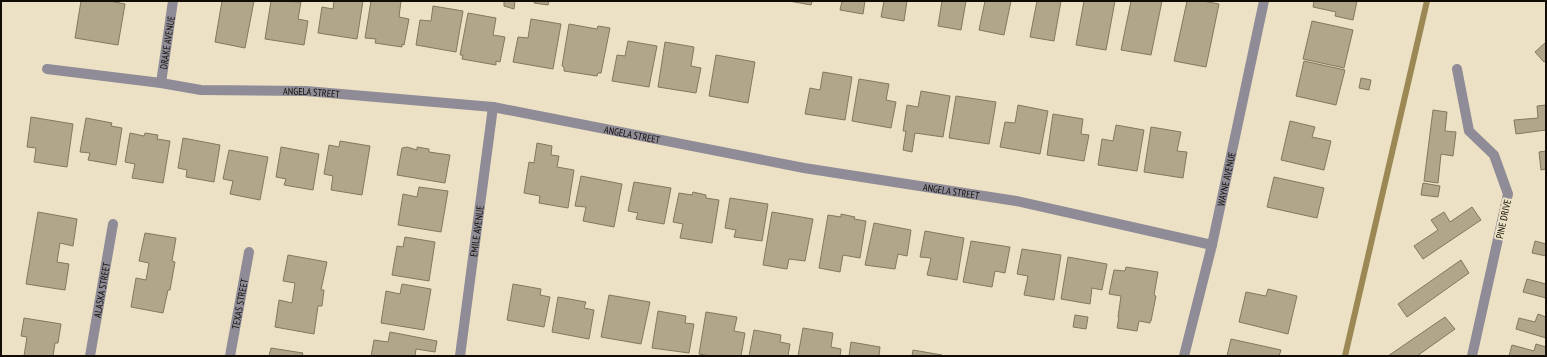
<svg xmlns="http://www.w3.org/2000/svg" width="1547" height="357" font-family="'PT Sans Narrow',sans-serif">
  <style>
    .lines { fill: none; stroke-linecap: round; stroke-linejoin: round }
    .stream { stroke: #9b8854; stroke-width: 6 }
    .building { fill: #b1a68a; stroke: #82785d }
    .minor { stroke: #8f8b97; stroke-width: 10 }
    .tertiary { stroke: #8f8b97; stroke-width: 10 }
    .labels { text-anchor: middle; stroke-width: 4; stroke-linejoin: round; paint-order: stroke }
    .street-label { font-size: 10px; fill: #110d04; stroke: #ece1c4 }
  </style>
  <rect width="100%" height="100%" fill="#ece1c4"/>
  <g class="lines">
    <!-- stream -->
    <path class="stream" d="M1345,356L1427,1"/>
  </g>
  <!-- building -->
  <path class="building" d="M81,1H110L125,4L118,45L75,38Z
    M222,1H254L245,48L215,42Z
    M271,1L301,2L298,19L308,21L304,45L265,39Z
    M334,1H363L357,39L318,33L322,7L333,9Z
    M371,1H401L399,17L409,19L404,45L402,44V47L375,43L376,39L365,38Z
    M504,1H515L514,9L504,6Z
    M535,1H549L548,5L534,3Z
    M789,1H812L811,5Z
    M842,1H865L863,14L840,10Z
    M884,1H907L904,21L881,17Z
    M942,1H966L961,30L938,26Z
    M985,1H1011L1004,35L979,30Z
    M1037,1H1061L1054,41L1030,37Z
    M1084,1H1115L1106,50L1076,45Z
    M1131,1H1162L1151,55L1121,50Z
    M1187,1H1203L1219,4L1206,67L1174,61Z
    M1314,1H1357L1353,20L1335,16L1336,12L1313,7Z
    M433,6L463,11L456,52L416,45L420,20L431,21Z
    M468,13L496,18L493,35L505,37L500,62L496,61V65L462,59L463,55H460Z
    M531,19L561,24L553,69L513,62L518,37L528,38Z
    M1312,21L1353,30L1344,68L1303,59Z
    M569,24L597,29L598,26L610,28L601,73H598L597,76L564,71V67L562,66Z
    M628,41L657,46L649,87L612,81L617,55L625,56Z
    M665,42L694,47L691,66L701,68L696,93L658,87Z
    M1546,42V60L1544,62L1535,52Z
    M716,55L755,62L748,103L709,96Z
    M1304,61L1345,70L1336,105L1296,96Z
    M823,72L852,77L845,120L805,114L810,88L820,90Z
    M1361,78L1371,80L1369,90L1359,88Z
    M859,79L889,84L886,100L896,102L891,128L852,121Z
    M921,91L950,96L943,137L915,133L912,152L903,150L906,131H903L907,105L918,107Z
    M956,96L996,102L989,144L949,138Z
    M1018,105L1048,111L1040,154L1000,147L1005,122L1015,123Z
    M1546,105V130L1516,134L1514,120L1538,118L1537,106Z
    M1433,110L1447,112L1445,131L1456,132L1453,156L1441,154L1438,183L1424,181Z
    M1053,114L1083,119L1081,134L1089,135L1084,161L1047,155Z
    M31,117L73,124L67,167L34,162L36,148L27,147Z
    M86,118L112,123L111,126L122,128L116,165L88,160L90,153L80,152Z
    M1290,121L1315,127L1312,137L1331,141L1324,170L1281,160Z
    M1116,125L1144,130L1137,171L1098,165L1102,139L1113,141Z
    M1151,127L1181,132L1177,151L1187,152L1183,178L1144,172Z
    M130,133L144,136L145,133L158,135L157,139L170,141L163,183L132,178L135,164L125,162Z
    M183,138L220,145L214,182L186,177L187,170L178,168Z
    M340,141L370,146L362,195L331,190L333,176L324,174L329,145L339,147Z
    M537,143L552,146L551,155L559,156L557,167L574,170L568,208L539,203L540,196L524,193L529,162L534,163Z
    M281,147L319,154L313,190L284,185L286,179L276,177Z
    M407,147L417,150V147L429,149V152L450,155L445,183L397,175L402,148Z
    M229,150L268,157L260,200L230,194L233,181L223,179Z
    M1546,151V169L1541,170L1539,152Z
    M581,176L622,184L614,227L583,221L586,207L575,206Z
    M1274,177L1324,188L1317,218L1267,207Z
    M634,182L671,188L664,224L636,219L638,213L628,211Z
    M1423,183L1440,186L1438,197L1421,195Z
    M419,187L448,191L441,232L398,225L403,194L417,197Z
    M693,192L706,195V198L719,200L712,243L680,238L683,224L673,222L679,193L692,195Z
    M730,198L768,204L762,241L734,237L736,230L725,228Z
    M1472,207L1481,220L1423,259L1414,246L1438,230L1431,220L1444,212L1450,222Z
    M38,212L77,219L73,246L60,243L57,262L69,264L65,290L26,284Z
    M772,212L813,219L805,261L789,259L787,269L763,265Z
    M841,214L855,217L854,219L866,221L860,258L843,255L840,272L819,268L828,215L841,217Z
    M874,223L911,230L907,256L898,254L895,269L865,265Z
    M925,231L964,238L957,280L927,275L931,258L920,257Z
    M145,233L176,238L172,261L175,262L170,290H168L163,313L131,307L136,278L146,280L149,263L139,261Z
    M405,237L435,242L429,281L392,275L397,246L403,247Z
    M971,241L1010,247L1005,273L995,271L992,287L963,282Z
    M1535,241L1546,244V256L1532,253Z
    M1022,249L1061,255L1054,300L1024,295L1028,276L1017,274Z
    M288,255L327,262L321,290H324L322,306H318L314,334L275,327L279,300L292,303L295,283L283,281Z
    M1068,257L1107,264L1102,290L1092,288L1090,304L1061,299Z
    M1461,260L1469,273L1407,317L1398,304Z
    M1126,267L1158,272L1154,295L1156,296L1151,321H1150V323L1139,321L1137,331L1117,328L1119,317H1118L1121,296L1109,294L1114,270L1125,271Z
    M1527,279L1546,284V298L1523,292Z
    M402,284L431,289L424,330L381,323L386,291L400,294Z
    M513,284L541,289L540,295L550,297L544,327L507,320Z
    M1268,289L1297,296L1288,334L1239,322L1246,292L1266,296Z
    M609,295L650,302L641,344L601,337Z
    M558,297L586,302L584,308L594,310L589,339L552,332Z
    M658,311L686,316L685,323L694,324L689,353L652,348Z
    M706,312L737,317L734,331L745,333L741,356H710L699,354Z
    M1538,314L1546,317V338L1516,329L1519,318L1535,322Z
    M1075,315L1088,317L1086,329L1073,327Z
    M1445,317L1455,329L1417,356H1388Z
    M24,318L61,324L58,343H55L53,356H24L27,337L21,336Z
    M803,328L833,333L831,347L841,349L840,356H798Z
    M754,330L781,335L780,342L790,344L788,356H749Z
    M390,332L437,341L435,352L416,349L415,356H371L374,340L388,342Z
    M1231,339L1281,350L1279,356H1227Z
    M851,342L880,347L879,356H849Z
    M1536,344L1546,347V356H1509L1512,345L1534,351Z
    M271,348L303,353L302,356H269Z
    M913,350L942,355V356H912Z"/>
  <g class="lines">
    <!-- minor -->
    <g class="minor">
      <path id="s1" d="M47,69L161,83L201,90L306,91L493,107L804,168L1016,201L1212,245"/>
      <path d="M1457,69L1469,131L1494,155L1508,194L1472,356"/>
      <path id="s2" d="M90,356L113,224"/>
      <path id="s3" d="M230,356L249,252"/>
      <path id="s4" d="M460,356L493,107"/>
      <path id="s5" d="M1184,356L1212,245L1264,1"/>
    </g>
    <!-- tertiary -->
    <path class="tertiary" id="s6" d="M161,83L173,1"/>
  </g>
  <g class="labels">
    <!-- street labels -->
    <g class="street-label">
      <text dy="4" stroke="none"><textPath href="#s6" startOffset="41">DRAKE AVENUE</textPath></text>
      <text dy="4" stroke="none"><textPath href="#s1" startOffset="266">ANGELA STREET</textPath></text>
      <text dy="4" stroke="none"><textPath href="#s1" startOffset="590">ANGELA STREET</textPath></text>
      <text dy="4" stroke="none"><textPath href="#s5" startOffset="182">WAYNE AVENUE</textPath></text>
      <text dy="4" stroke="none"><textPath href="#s1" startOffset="914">ANGELA STREET</textPath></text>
      <text transform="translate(1503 219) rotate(-78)" y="4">PINE DRIVE</text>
      <text dy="4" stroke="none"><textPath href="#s4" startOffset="126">EMILE AVENUE</textPath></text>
      <text dy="4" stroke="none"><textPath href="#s2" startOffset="67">ALASKA STREET</textPath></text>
      <text dy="4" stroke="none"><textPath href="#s3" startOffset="53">TEXAS STREET</textPath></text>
    </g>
  </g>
  <!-- border -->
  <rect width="1547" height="357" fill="none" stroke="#110d04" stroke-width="4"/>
</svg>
